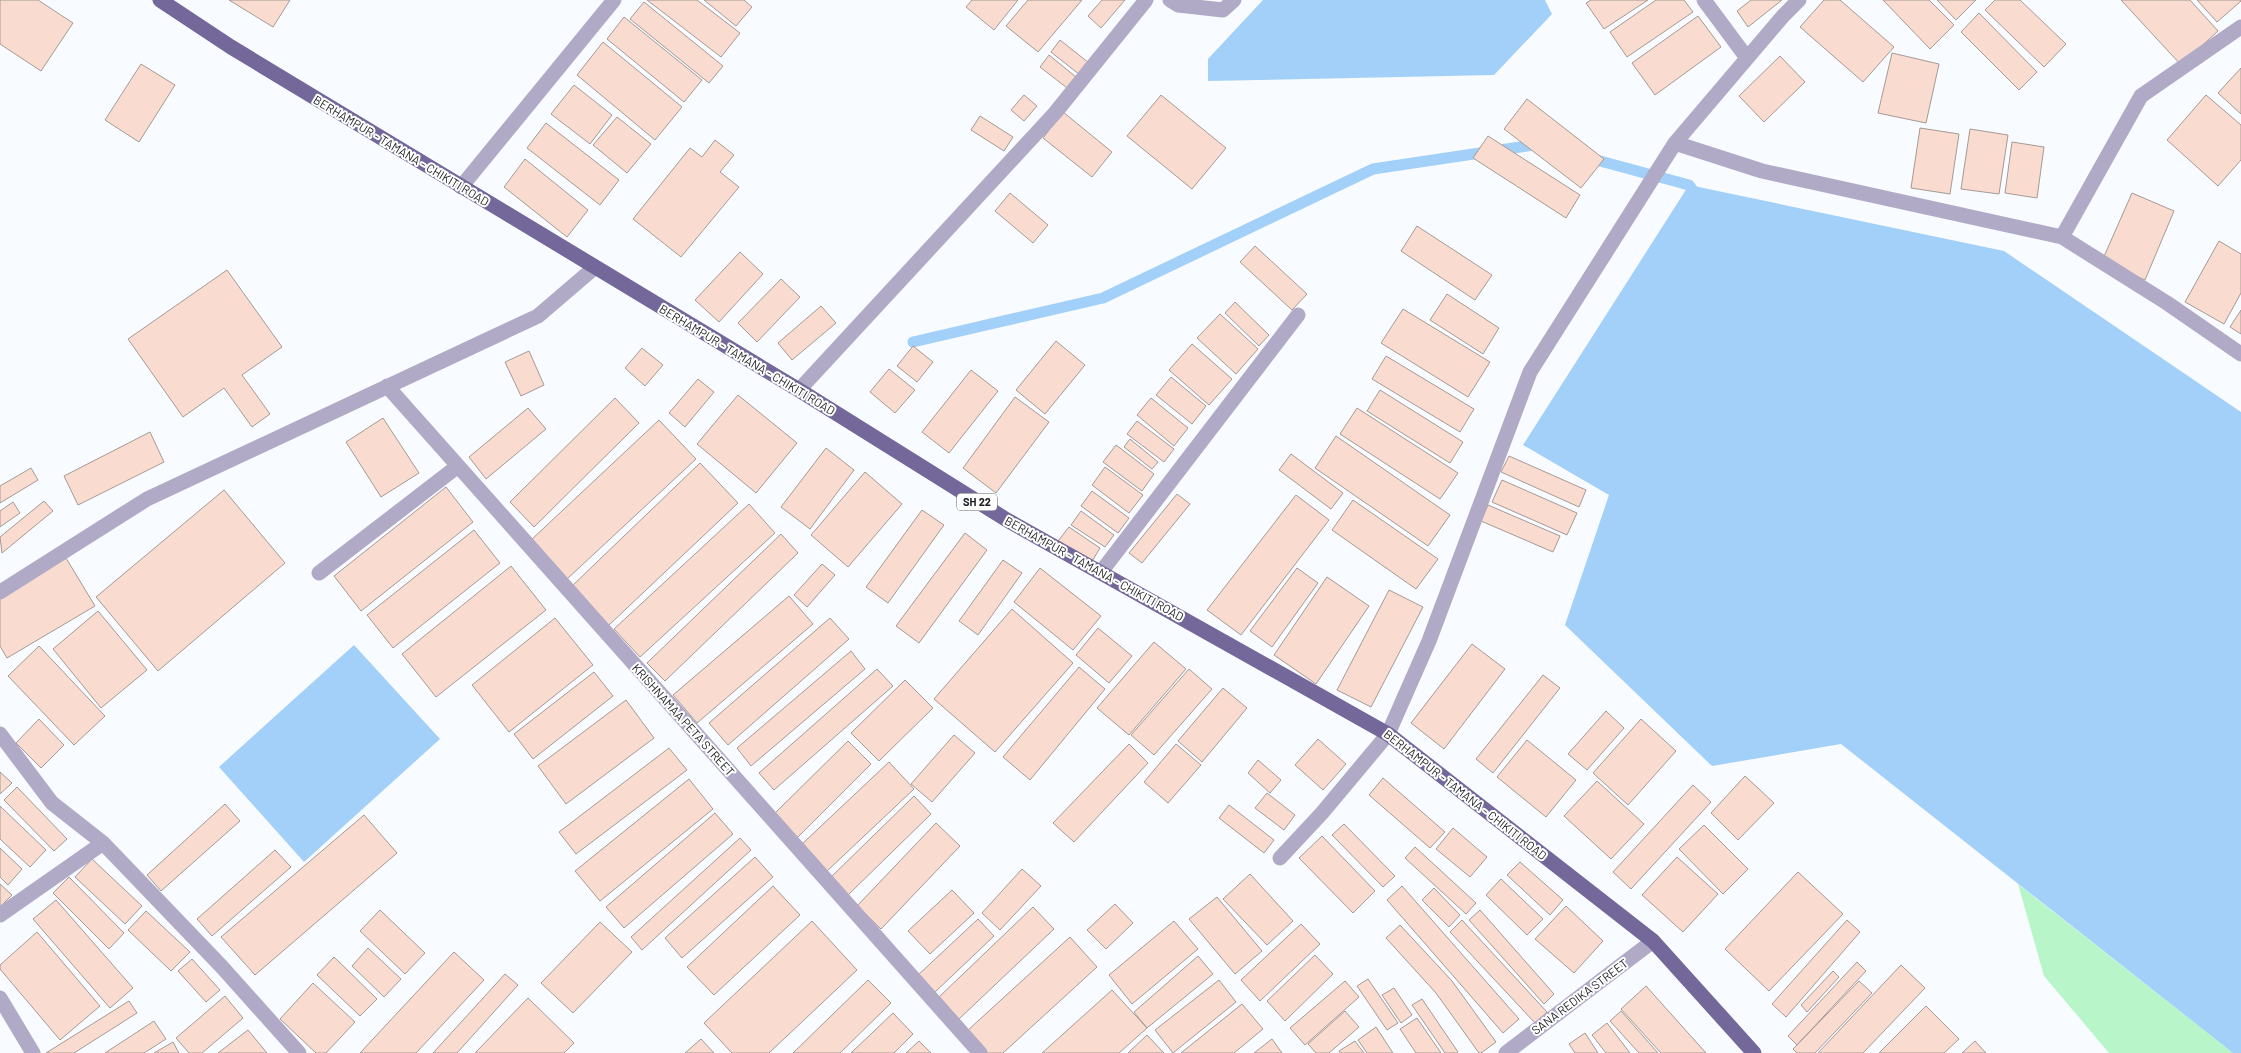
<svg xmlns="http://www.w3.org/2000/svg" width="2241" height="1053" font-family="Barlow,sans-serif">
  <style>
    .green { fill: #b8f5c9 }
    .water { fill: #a2d0f9 }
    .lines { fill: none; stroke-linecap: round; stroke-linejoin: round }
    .stream { stroke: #a2d0f9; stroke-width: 11 }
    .building { fill: #f9dbcf; stroke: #a59a95 }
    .street { stroke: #b1aac7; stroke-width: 15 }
    .primary { stroke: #74679a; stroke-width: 15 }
    .labels { text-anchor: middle; stroke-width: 4; stroke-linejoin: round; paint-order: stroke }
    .shield { fill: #fff; stroke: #5f6264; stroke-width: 1 }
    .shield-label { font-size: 11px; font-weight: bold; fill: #1b1e21 }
    .street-label { font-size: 12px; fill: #1b1e21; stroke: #fff }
  </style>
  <rect width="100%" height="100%" fill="#f8fbff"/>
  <!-- green -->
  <path class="green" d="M2018,884L2233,1053H2109L2044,976Z"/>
  <!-- water -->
  <path class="water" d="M1263,0H1545L1552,14L1494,75L1208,81V59Z
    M1689,185L2004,251L2241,412V1053H2233L1841,744L1712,766L1565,625L1609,495L1523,445Z
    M354,645L440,739L304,862L219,767Z"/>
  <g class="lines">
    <!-- stream -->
    <path class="stream" d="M1589,158L1689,185L1698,198
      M913,342L1103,298L1373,169L1540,144"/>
  </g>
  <!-- building -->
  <path class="building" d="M0,0H38L73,23L41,71L0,44Z
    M229,0H290L273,27Z
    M647,0H697L740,33L721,57Z
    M704,0H744L752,7L736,26Z
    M972,0H1018L994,30L966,7Z
    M1028,0H1082L1038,52L1006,26Z
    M1102,0H1125L1101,28L1088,16Z
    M1591,0H1648L1604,29L1586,3Z
    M1656,0H1684L1693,12L1627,57L1610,32Z
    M1751,0H1782L1748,27L1737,11Z
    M1824,0H1840L1894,47L1863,82L1800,27Z
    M1883,0H1929L1954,25L1930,49Z
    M1937,0H1976L1956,20Z
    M1995,0H2020L2066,44L2044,67L1985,10Z
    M2121,0H2190L2218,31L2181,65Z
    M2197,0H2241V1L2217,22Z
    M644,2L723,66L709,83L630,19Z
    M1979,13L2037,72L2019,90L1961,32Z
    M1698,16L1721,47L1655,95L1632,63Z
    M624,17L702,80L684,102L607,39Z
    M1060,40L1089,63L1080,75L1051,52Z
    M603,42L682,107L655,140L577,75Z
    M1892,53L1939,64L1926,123L1878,113Z
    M1049,55L1076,77L1067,88L1040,67Z
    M1780,56L1805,82L1764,122L1739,96Z
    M141,64L175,85L139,142L105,120Z
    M2241,68V114L2218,93Z
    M574,85L612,115L590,144L551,114Z
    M1024,95L1037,106L1024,121L1011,110Z
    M1161,95L1226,148L1192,189L1127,136Z
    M2206,95L2241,125V160L2218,186L2167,140Z
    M1527,99L1604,159L1581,188L1504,129Z
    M1063,112L1112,152L1092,177L1043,138Z
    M980,116L1013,137L1004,151L971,130Z
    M617,117L651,144L627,173L593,145Z
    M546,123L619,180L600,205L527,148Z
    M1920,128L1959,134L1950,194L1911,188Z
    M1970,129L2008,135L1999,194L1961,189Z
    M1488,136L1580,195L1566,218L1473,158Z
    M715,140L734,155L720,172L739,187L681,257L633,219L690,148L702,157Z
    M2012,142L2044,147L2037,198L2005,193Z
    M525,159L588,210L567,237L504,187Z
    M1010,193L1048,225L1033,243L995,211Z
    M2132,193L2174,211L2145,280L2102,261Z
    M1417,226L1492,275L1475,300L1401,251Z
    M2219,241L2241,254V293L2224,324L2185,302Z
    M1255,246L1307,294L1292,310L1240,262Z
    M740,252L763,274L719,322L695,300Z
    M227,270L282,347L242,375L270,414L252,427L224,388L183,417L128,339Z
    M781,279L800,297L757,342L738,323Z
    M1447,294L1499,328L1483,354L1430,320Z
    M1235,302L1269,335L1259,346L1225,313Z
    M821,306L836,323L792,360L778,343Z
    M1403,309L1490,362L1468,397L1381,343Z
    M2241,310V334L2230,327Z
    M1220,314L1258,349L1236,374L1197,338Z
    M1056,341L1085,365L1045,414L1016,390Z
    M1192,344L1232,379L1209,405L1169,370Z
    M913,346L933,362L917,382L897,366Z
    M642,348L663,365L645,386L625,368Z
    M529,351L544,385L521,396L505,362Z
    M1386,356L1474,409L1460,432L1372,379Z
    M889,369L915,390L895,413L870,392Z
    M971,370L998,391L949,453L922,432Z
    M1171,377L1206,406L1192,424L1156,395Z
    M698,379L714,392L685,427L669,413Z
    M1380,390L1463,442L1450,463L1367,411Z
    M738,395L797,443L756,493L697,444Z
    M1015,397L1049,422L996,493L963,468Z
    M615,398L639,423L534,527L510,502Z
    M1151,398L1188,428L1174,446L1137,415Z
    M528,408L546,429L486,479L469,457Z
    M1357,408L1458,473L1440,499L1340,434Z
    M383,418L419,473L381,497L346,442Z
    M659,420L696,459L566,580L530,541Z
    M1137,421L1174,449L1164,462L1127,434Z
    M150,432L164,462L78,505L64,476Z
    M1336,436L1450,515L1428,546L1315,468Z
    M1130,439L1158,462L1152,469L1124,447Z
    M1116,445L1154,474L1142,491L1103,462Z
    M826,448L854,470L810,529L781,507Z
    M1291,454L1343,493L1331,509L1279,470Z
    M1509,456L1586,490L1579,507L1501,472Z
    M700,463L738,503L608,626L571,587Z
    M1105,467L1143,495L1129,513L1092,485Z
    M31,468L38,480L0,503V486Z
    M865,472L902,504L848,567L811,535Z
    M1502,480L1577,513L1567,535L1492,502Z
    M446,487L473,522L361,611L334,576Z
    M224,490L285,563L158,671L96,597Z
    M1092,491L1129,518L1118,533L1081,506Z
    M1177,494L1190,504L1142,563L1129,553Z
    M1296,495L1329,520L1241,635L1207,610Z
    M1353,500L1438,559L1416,589L1332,530Z
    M44,501L53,511L2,553L0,537Z
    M13,502L20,513L0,527V511Z
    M749,504L775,533L640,657L614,629Z
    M1488,505L1560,536L1553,552L1481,521Z
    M922,510L944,525L888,603L866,587Z
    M1081,511L1114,535L1105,547L1071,525Z
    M1069,527L1100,548L1091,563L1058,541Z
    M474,530L500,563L393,648L367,615Z
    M965,533L987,550L919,643L896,626Z
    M781,534L798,553L665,681L647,663Z
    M66,558L95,606L7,658L0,646V597Z
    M1003,560L1022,573L978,635L959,621Z
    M822,564L835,575L807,607L794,595Z
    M511,566L546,610L436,697L402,654Z
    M1040,568L1101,616L1073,650L1014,602Z
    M1297,568L1318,583L1272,647L1250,631Z
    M1327,577L1369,606L1316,684L1274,655Z
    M1389,590L1423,607L1371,707L1337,690Z
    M789,596L813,624L697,723L673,695Z
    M1012,609L1073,663L995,752L934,699Z
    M98,611L147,670L101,708L53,649Z
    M555,618L593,665L509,732L472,685Z
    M830,618L849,639L728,745L709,723Z
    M1098,628L1132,656L1109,683L1076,655Z
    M1154,642L1186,669L1129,735L1097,708Z
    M1472,644L1505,669L1444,749L1411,723Z
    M39,646L105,716L74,745L8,676Z
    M851,651L865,669L751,766L737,748Z
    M1079,667L1105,689L1030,780L1003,757Z
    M877,669L893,686L774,790L759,773Z
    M1189,669L1212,689L1154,755L1131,735Z
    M594,672L613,696L533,759L514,734Z
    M1543,675L1560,688L1493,773L1476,759Z
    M905,680L933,708L879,761L851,733Z
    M1223,688L1247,708L1202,762L1178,741Z
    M626,700L654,738L566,804L538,766Z
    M1606,711L1624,728L1587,770L1568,754Z
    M39,719L64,745L41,768L16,743Z
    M1641,719L1676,751L1628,805L1593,773Z
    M954,735L975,753L932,802L911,784Z
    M1318,739L1346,764L1323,790L1295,765Z
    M1527,740L1576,780L1546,817L1497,777Z
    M848,741L871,764L796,839L773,815Z
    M1129,744L1148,763L1074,842L1053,823Z
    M1176,744L1201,765L1168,803L1144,782Z
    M669,748L687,770L576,854L559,832Z
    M1258,760L1281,780L1270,793L1248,773Z
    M889,762L914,789L826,872L801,845Z
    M0,772L12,783L0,794Z
    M1745,776L1774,803L1738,840L1711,813Z
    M1383,778L1445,832L1430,848L1369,795Z
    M689,779L713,809L600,901L575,871Z
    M1597,781L1644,824L1611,859L1564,816Z
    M1693,785L1711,802L1631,889L1613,872Z
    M17,787L67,839L54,851L4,800Z
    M1267,793L1295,815L1284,830L1255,808Z
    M914,796L931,814L847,896L830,878Z
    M225,804L240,821L161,891L147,875Z
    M1229,805L1274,840L1264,853L1219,818Z
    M0,806L46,850L30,867L0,839Z
    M715,813L733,834L624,928L606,907Z
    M364,815L397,853L255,975L221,937Z
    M936,823L960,846L881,929L857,906Z
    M1344,824L1395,876L1383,887L1332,835Z
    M1704,825L1748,869L1723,894L1679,849Z
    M1453,828L1487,857L1470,877L1436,849Z
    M1322,836L1375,891L1353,913L1299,858Z
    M740,838L751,850L642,950L631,937Z
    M1415,847L1476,903L1466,914L1405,858Z
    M0,848L22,869L8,885L0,877Z
    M275,850L291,867L212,936L197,919Z
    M755,857L773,877L682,958L665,938Z
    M1677,857L1718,894L1683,932L1642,895Z
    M92,859L142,906L125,924L75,877Z
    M1520,862L1563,900L1550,915L1507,875Z
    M1022,869L1041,886L1000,930L982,913Z
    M1798,872L1843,914L1769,991L1725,949Z
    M1250,874L1293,921L1267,945L1223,899Z
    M69,877L124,933L109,949L53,893Z
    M1501,879L1543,919L1527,935L1486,895Z
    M0,884L12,895L0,907Z
    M773,886L800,915L714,995L687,967Z
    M1402,886L1519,1019L1503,1033L1387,900Z
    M1434,888L1460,915L1449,927L1422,900Z
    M952,890L974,913L930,954L908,931Z
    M1217,897L1262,951L1235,974L1189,919Z
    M56,900L133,988L110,1008L33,919Z
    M1115,904L1133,923L1106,949L1087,930Z
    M1566,906L1603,941L1574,973L1535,939Z
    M1033,907L1054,929L959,1019L939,997Z
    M380,910L425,953L405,974L360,931Z
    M1480,910L1554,994L1544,1004L1469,920Z
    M146,911L190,952L171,971L128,930Z
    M978,919L994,936L934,993L917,976Z
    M1462,920L1547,1012L1535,1023L1450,932Z
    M1847,920L1860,932L1786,1017L1772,1004Z
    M812,921L857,970L769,1053H732L704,1023Z
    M1174,921L1198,949L1132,1004L1109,975Z
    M600,922L632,952L573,1013L541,983Z
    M1301,924L1320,944L1260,1001L1241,980Z
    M1400,925L1452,981L1496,1042L1481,1053H1479L1436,993L1386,938Z
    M37,932L100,1006L60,1040L0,969V965Z
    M1070,937L1097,967L1003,1053H987L967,1031Z
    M368,948L401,979L384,997L352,966Z
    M454,952L484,980L416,1053H360Z
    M1315,955L1333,974L1285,1021L1267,1001Z
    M1198,956L1213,974L1147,1028L1134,1012Z
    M334,957L377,999L360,1016L317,975Z
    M192,959L220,990L206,1002L178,971Z
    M1857,962L1866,971L1797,1045L1788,1036Z
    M1901,965L1925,988L1863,1053H1818Z
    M1833,971L1839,977L1807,1012L1801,1005Z
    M505,974L518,985L457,1053H433Z
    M1368,979L1398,1023L1387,1030L1357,986Z
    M868,980L891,1003L840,1053H793Z
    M1219,980L1236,1002L1173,1053L1155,1030Z
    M1345,981L1359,997L1305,1045L1290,1028Z
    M1859,981L1872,993L1815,1053H1797L1793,1049Z
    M313,983L355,1022L326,1053H316L280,1019Z
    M1646,986L1706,1053H1661L1621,1009Z
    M1394,988L1412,1015L1401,1023L1382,995Z
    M1112,990L1147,1028L1119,1053H1042Z
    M225,996L243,1018L202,1053H189L176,1038Z
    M528,998L574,1043L564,1053H475Z
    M1422,999L1458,1052L1456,1053H1445L1412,1005Z
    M129,1001L137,1013L74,1053H46Z
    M1242,1004L1263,1029L1234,1053H1181Z
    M1926,1006L1959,1039L1944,1053H1879Z
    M1345,1011L1359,1027L1329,1053H1316L1308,1044Z
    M1621,1011L1658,1053H1639L1610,1021Z
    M893,1013L913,1034L894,1053H851Z
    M1417,1018L1441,1053H1416L1400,1029Z
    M154,1021L166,1039L144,1053H105Z
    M1607,1023L1630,1053H1606L1592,1035Z
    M1376,1027L1393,1053H1367L1358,1040Z
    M248,1030L267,1053H218Z
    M1585,1033L1598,1053H1575L1569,1044Z
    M1147,1035L1164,1053H1128Z
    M701,1039L714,1053H685Z
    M1272,1039L1282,1053H1254Z
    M919,1041L931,1053H906Z
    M1355,1041L1364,1053H1340L1339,1051Z
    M1975,1041L1986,1053H1962Z
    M173,1042L179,1053H154Z"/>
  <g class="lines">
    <!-- street -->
    <path class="street" d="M1170,0L1178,5L1223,10L1234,0
      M1704,0L1747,58
      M1675,143L1762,171L2062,237L2167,303L2241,354
      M461,187L614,0
      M2062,237L2141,96L2241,27
      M387,386L980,1053
      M799,390L1055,113L1146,0
      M1101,572L1298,315
      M319,573L458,466
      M0,592L147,499L538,316L594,268
      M0,734L52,803L103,843L222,967L299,1053
      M1280,858L1322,813L1388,734L1429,641L1530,372L1675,143L1783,16L1799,0
      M0,915L103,843
      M0,998L33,1053
      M1506,1053L1653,941"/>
    <!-- primary -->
    <path class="primary" d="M160,0L231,47L799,390L1007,520L1388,734L1653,941L1754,1053"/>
  </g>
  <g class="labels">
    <!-- shield labels -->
    <rect class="shield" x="957" y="493.5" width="40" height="17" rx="4"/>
    <g class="shield-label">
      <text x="977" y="506">SH 22</text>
    </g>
    <!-- street labels -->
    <g class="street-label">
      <text transform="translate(401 151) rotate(31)" y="4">BERHAMPUR - TAMANA - CHIKITI ROAD</text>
      <text transform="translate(747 360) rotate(31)" y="4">BERHAMPUR - TAMANA - CHIKITI ROAD</text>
      <text transform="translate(1094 569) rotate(29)" y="4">BERHAMPUR - TAMANA - CHIKITI ROAD</text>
      <text transform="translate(683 720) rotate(48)" y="4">KRISHNAMAA PETA STREET</text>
      <text transform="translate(1465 795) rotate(38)" y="4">BERHAMPUR - TAMANA - CHIKITI ROAD</text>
      <text transform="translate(1580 997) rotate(-37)" y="4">SANA REDIKA STREET</text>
    </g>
  </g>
</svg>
